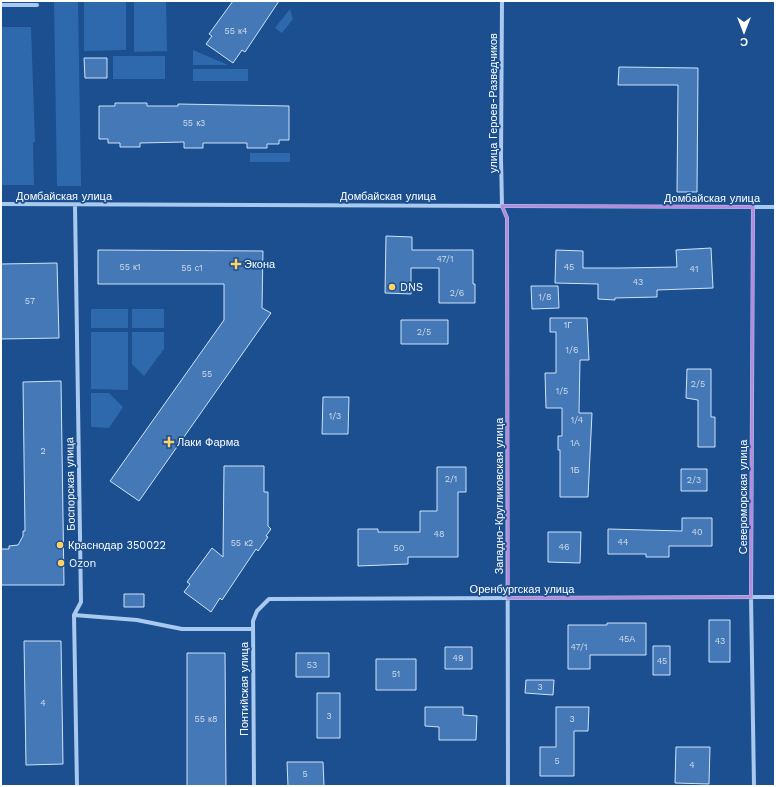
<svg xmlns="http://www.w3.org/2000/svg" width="776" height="787" font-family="'Work Sans',sans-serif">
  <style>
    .green { fill: #2e69ad }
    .building { fill: #4478b7; stroke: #cfe3fa }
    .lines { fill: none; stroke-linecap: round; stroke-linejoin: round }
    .minor { stroke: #a9c9ee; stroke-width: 4 }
    .marked { fill: none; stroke: #b68bdc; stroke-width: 3; stroke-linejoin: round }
    .poi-dot { fill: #ffd166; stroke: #1b4f8f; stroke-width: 1.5 }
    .labels { text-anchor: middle; stroke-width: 3.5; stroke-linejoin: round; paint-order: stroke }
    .number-label { font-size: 9px; fill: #d0dded }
    .street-label { font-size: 11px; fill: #fff; stroke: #1b4f8f }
    .poi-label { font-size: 11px; fill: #fff; stroke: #1b4f8f; text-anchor: start }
  </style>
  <rect width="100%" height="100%" fill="#1b4f8f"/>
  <!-- green -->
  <path class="green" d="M54,1H78L81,186H57Z
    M84,1H126V50L84,51Z
    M134,1H166L167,51L134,52Z
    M290,9L293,19L282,33L275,28Z
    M1,27H31L35,142L33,143L34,185H1Z
    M193,50L228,65H193Z
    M113,56H165V79H113Z
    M193,69H248V81H193Z
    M250,153H290V162H250Z
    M91,309H128V328H91Z
    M132,309H164V328H132Z
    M91,332H128V390L91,389Z
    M132,332H164V349L144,376L132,364Z
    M91,393H109L123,407L109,428L91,427Z"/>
  <!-- building -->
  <path class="building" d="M233,1H279L245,52L242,50L233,63L206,44L212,36L209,34Z
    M84,58H107V78H85Z
    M619,67L698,68L697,192H677L678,85H618Z
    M115,103H147V106H178V104L289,106V140H279V144H267V148H247V143H203V148H184V142L140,143V147H120V143H108V139H99V106H115Z
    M386,236L412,237V250H473V284H475V303H439V268H411V294L385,293Z
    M711,248L713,288L657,290V297L615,298V300L598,299V284L555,283L556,250L583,251V268H620L677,267L676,250Z
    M98,250L263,251L262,308L271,313L139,501L110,481L224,320V284H98Z
    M57,263L59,338L1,339V264Z
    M531,286H558L559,308L532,309Z
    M550,318H587L589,360H580L579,413H592L588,497H560V450H558V436H562V408H546L545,373H556V332H550Z
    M401,320H448V344H401Z
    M687,369H711V417H715V447H698V400L686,398Z
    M61,381L64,585H1V549H9V546L18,545L23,536V531H25L23,382Z
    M323,397H349L348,434H322Z
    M224,466H264V492H268V526L271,529L266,536L268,537L258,551L256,549L222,600L220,598L211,612L184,592L190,584L187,582L212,548L223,557Z
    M437,467H466V492H458V557H408V564L358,566V529H378V532H420V511H437Z
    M681,469H707V491H681Z
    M682,518H712V546H669V557H646V554H608V529L682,531Z
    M548,532H581L580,563L548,562Z
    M124,594H144V607H124Z
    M709,620H730V662H709Z
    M607,623H646V655H590V669H568V625H607Z
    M24,641H61L63,764L26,765Z
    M653,646H670V675H653Z
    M445,647H472V669H445Z
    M187,653H225L226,786H187Z
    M296,653H329V677H296Z
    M376,659H416V690H376Z
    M526,680H554L553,695L525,693Z
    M317,693H340V738H317Z
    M425,707H463V715L477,716L476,740H439V727L425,726Z
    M556,707H589L588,731H574V776H540V747H556Z
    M676,747H710L709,784L675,783Z
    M287,762H323L324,786H288Z"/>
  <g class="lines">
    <!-- minor -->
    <path class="minor" d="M502,1L501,158L502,206L507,218L508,786
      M1,5H37
      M1,204L775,207
      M75,205L81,602L74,615L77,786
      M753,207L751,597L754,786
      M74,615L137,620L182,629H253
      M254,786L253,621L257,611L269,599L775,597"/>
  </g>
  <!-- marked area -->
  <path class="marked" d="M502,206L753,207L751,597L508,598L507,218Z"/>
  <!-- markers -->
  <g class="poi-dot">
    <path d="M234 258h4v4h4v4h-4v4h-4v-4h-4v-4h4z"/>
    <circle cx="392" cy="287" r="4"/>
    <path d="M167 436h4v4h4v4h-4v4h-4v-4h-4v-4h4z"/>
    <circle cx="60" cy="545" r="4"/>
    <circle cx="61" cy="563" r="4"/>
  </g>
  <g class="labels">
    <!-- number labels -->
    <g class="number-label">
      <text x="236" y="34">55 к4</text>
      <text x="194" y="126">55 к3</text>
      <text x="445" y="262">47/1</text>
      <text x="130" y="270">55 к1</text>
      <text x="569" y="270">45</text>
      <text x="192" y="271">55 с1</text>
      <text x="694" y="272">41</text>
      <text x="638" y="285">43</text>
      <text x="457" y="296">2/6</text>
      <text x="545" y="300">1/8</text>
      <text x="30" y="304">57</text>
      <text x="568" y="328">1Г</text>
      <text x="424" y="335">2/5</text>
      <text x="572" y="353">1/6</text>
      <text x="207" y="377">55</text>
      <text x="698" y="387">2/5</text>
      <text x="562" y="394">1/5</text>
      <text x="335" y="419">1/3</text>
      <text x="577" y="423">1/4</text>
      <text x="575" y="446">1А</text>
      <text x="43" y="454">2</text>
      <text x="575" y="473">1Б</text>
      <text x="451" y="482">2/1</text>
      <text x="694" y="483">2/3</text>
      <text x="697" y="535">40</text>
      <text x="439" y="537">48</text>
      <text x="623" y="545">44</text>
      <text x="242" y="546">55 к2</text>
      <text x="564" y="550">46</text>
      <text x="399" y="551">50</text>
      <text x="627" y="642">45А</text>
      <text x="720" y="644">43</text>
      <text x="579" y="650">47/1</text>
      <text x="458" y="661">49</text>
      <text x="662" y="664">45</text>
      <text x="312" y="668">53</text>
      <text x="396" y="677">51</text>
      <text x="540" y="690">3</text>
      <text x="43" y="706">4</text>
      <text x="329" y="719">3</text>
      <text x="206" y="722">55 к8</text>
      <text x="572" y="722">3</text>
      <text x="557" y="764">5</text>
      <text x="692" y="768">4</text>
      <text x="305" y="777">5</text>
    </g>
    <!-- street labels -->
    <g class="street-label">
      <text transform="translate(493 103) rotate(-90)" y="4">улица Героев-Разведчиков</text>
      <text x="64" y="200">Домбайская улица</text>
      <text x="388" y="200">Домбайская улица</text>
      <text x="712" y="202">Домбайская улица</text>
      <text transform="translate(70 484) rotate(-91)" y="4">Боспорская улица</text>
      <text transform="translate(499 496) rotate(-90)" y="4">Западно-Кругликовская улица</text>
      <text transform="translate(743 497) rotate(-90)" y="4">Североморская улица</text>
      <text x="522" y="593">Оренбургская улица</text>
      <text transform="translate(244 689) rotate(-90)" y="4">Понтийская улица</text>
    </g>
    <!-- poi labels -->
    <g class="poi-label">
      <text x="244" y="268">Экона</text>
      <text x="400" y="291">DNS</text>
      <text x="177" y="446">Лаки Фарма</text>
      <text x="68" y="549">Краснодар 350022</text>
      <text x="69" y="567">Ozon</text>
    </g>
  </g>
  <!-- border -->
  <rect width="776" height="787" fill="none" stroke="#ffffff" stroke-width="4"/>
  <!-- north arrow -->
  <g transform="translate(744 32) rotate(180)" stroke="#1b4f8f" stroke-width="3" paint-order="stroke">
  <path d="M0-3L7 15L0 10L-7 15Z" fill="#ffffff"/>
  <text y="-6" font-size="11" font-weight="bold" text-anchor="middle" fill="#ffffff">С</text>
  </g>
</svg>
